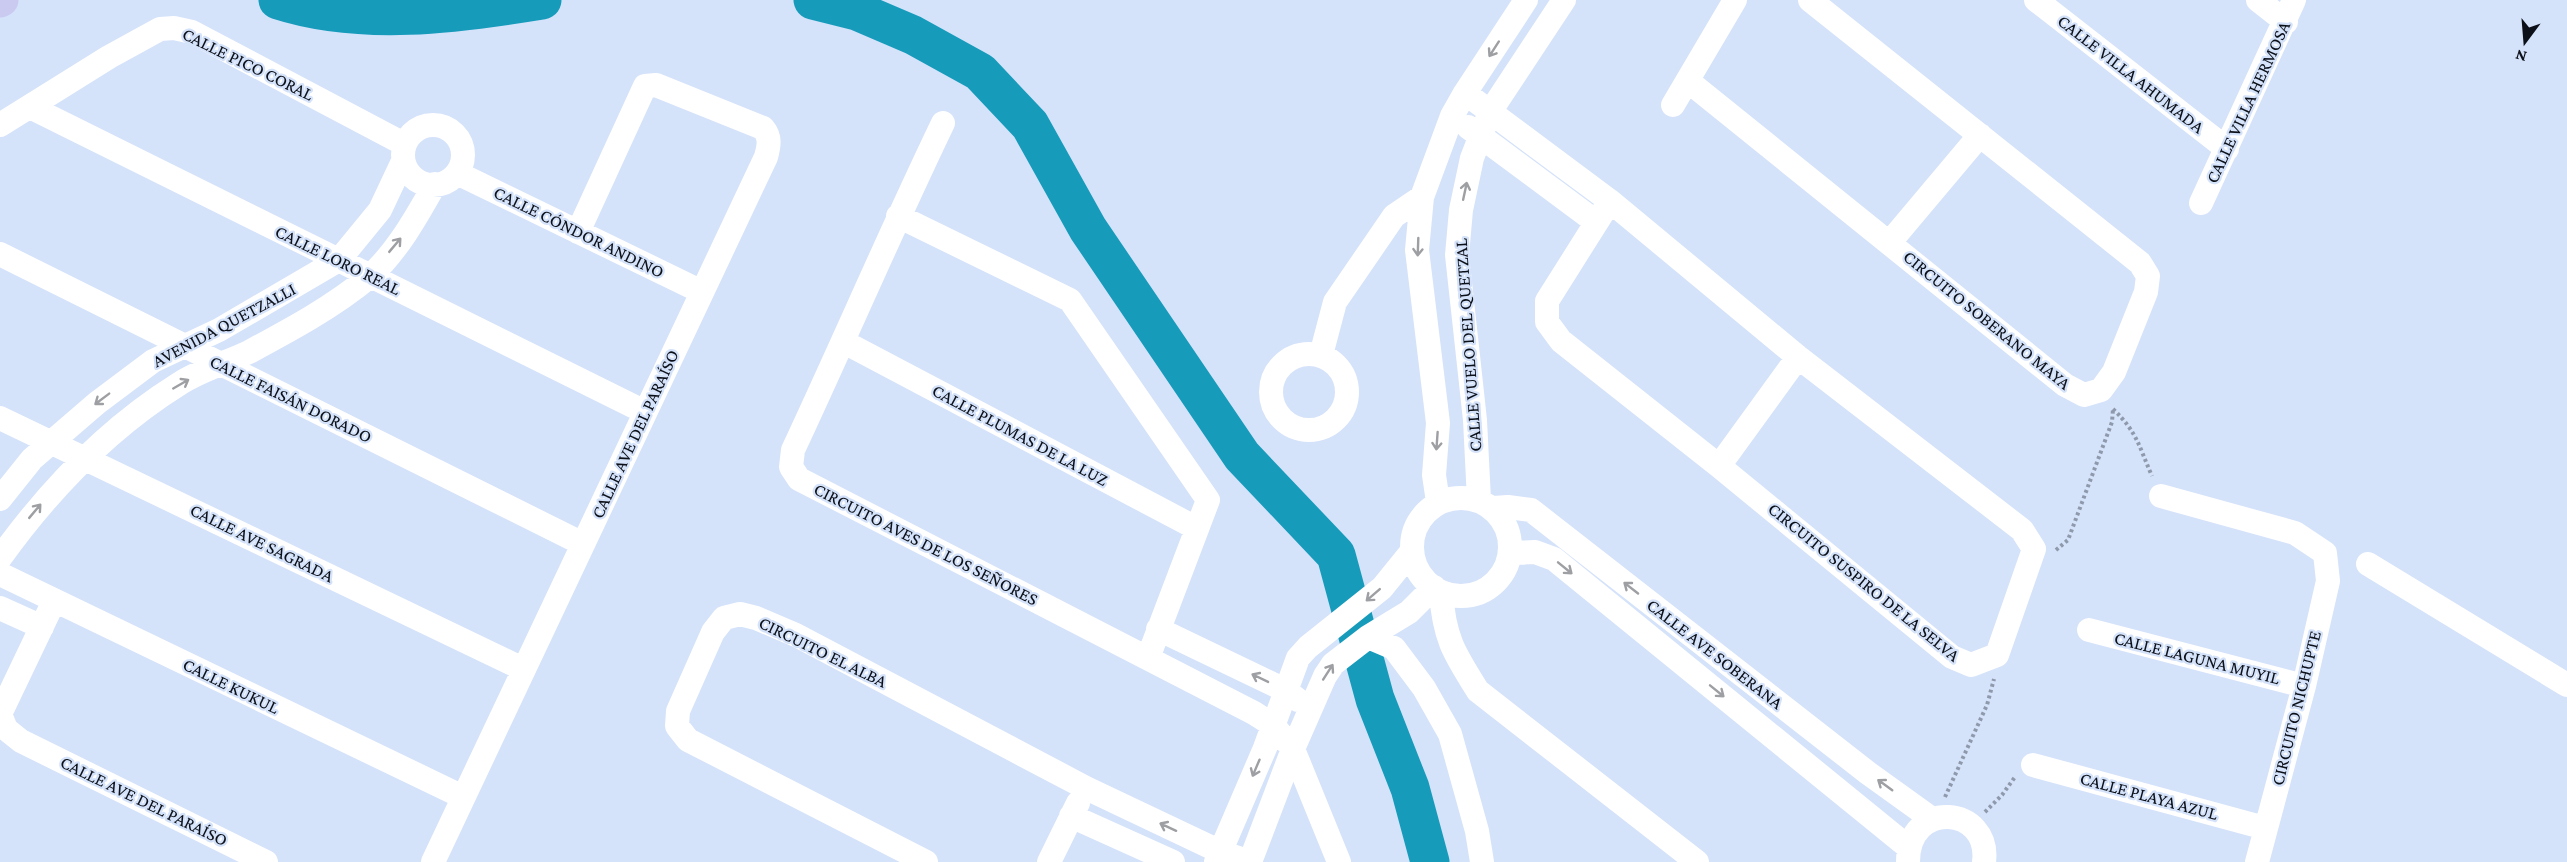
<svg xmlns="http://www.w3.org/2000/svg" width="2567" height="862" font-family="'Crimson Pro',serif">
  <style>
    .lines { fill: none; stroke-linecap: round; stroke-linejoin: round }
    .river { stroke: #169bbb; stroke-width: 39 }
    .path { stroke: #8f99ac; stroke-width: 4; stroke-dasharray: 3 3; stroke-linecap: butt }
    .minor { stroke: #fff; stroke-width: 24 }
    .primary { stroke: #cacaf1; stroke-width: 33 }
    .oneway { stroke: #9e9fa3 }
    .labels { text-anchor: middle; stroke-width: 4.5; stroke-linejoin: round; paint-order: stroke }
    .street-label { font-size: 18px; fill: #0c1018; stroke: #d4e2fa }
  </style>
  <rect width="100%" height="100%" fill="#d4e2fa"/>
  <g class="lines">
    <!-- river -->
    <path class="river" d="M278,0C362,27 456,14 542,0
      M813,0L857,11L913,35L980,72L1030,125L1088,229L1242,456L1336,555L1375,699L1410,788L1430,862"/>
    <!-- path -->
    <path class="path" d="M2113,409C2138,433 2139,447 2152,476
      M2056,550L2068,540L2112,422L2113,409
      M1945,797L1987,705L1994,679
      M1985,812L2002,795L2015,777"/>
    <!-- minor -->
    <path class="minor" d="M2036,0L2227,149
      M2258,0L2286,22
      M1688,81L2065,385L2084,395L2101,390L2114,372L2146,292L2148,276L2140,263L1810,0
      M1465,93L1610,201L1798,357L2022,530L2034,549L1997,655L1971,665L1952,657L1719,466L1561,341L1547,322V301L1610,201
      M1673,105L1735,0
      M30,107L645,412
      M943,123C891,231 844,341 793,450L791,467L799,479L1254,713L1273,725L1293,749L1339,862
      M0,125L109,57L160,29L174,28L192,32L404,144
      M403 155a30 30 0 1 1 60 0a30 30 0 1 1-60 0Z
      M1468,127L1596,222
      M457,173L702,292
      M2201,203L2294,0
      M898,216L1070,300L1208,500L1148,658
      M1890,242L1980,135
      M0,254L583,544
      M844,342L1196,528
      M1271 392a38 38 0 1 1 76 0a38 38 0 1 1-76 0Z
      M1321,355L1335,302L1394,216L1422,197
      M0,418L523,669
      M1719,466L1798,357
      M2161,496L2295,533L2325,553L2328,581L2304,686L2257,862
      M1412 547a49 49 0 1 1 98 0a49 49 0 1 1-98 0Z
      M0,499L32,459L97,403L153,361L219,330L339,260L380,210L403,161
      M1479,500L1475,420L1457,255L1461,210L1472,158L1490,112L1564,0
      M1438,502L1434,475L1438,423L1417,250L1422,197L1452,116L1465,93L1526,0
      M1493,508L1508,507L1531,510L1868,773L1932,819
      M1511,553L1535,552L1554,559L1908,847
      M0,558C49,490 107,429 179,384C200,370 226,363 249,352C290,330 333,307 369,277C397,252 417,216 435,184
      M2368,564L2567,685
      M0,574L463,797
      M1441,592C1444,638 1454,653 1478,691L1697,862
      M54,601L0,714L6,729L21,741L266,862
      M0,608L42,627
      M1158,629L1285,690L1298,700
      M2089,630L2304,686
      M1368,637L1394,648L1424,688L1450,734L1477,831L1482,862
      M2033,765L2265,828
      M1071,816L1173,862
      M433,862L766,157C769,146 771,137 763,128L656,85L645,86L578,232
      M926,862L688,740L677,726L678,711L713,632L724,618L740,614L756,618L796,635L1086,788L1221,852L1250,862
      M1049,862L1078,803
      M1216,862L1265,748L1298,658L1308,647L1382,588L1412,551
      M1250,862L1293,749L1325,676L1333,664L1368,637L1409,612L1434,587
      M1908,862C1908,798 1991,806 1984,862"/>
    <!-- primary -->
    <path class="primary" d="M0,1L2,0"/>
  </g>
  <!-- one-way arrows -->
  <defs><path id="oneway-shaft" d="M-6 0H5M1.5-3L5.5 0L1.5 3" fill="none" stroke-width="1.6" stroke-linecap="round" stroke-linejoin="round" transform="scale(1.5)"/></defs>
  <g class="oneway">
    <use href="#oneway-shaft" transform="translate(1494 49) rotate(123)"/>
    <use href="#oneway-shaft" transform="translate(1465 191) rotate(-78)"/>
    <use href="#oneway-shaft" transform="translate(395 245) rotate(-50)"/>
    <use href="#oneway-shaft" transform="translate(1418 247) rotate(92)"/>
    <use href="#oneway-shaft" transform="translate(181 384) rotate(-30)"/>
    <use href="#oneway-shaft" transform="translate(102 399) rotate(143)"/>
    <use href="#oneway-shaft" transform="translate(1437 441) rotate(94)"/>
    <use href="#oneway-shaft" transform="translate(35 511) rotate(-50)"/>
    <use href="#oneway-shaft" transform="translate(1565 568) rotate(39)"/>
    <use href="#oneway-shaft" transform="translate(1631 588) rotate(-142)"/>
    <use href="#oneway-shaft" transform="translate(1373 595) rotate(139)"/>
    <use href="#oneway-shaft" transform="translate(1328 672) rotate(-57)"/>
    <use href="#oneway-shaft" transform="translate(1260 678) rotate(-154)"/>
    <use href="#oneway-shaft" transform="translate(1717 691) rotate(39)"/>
    <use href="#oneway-shaft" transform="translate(1256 768) rotate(113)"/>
    <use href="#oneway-shaft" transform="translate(1885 785) rotate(-144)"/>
    <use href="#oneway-shaft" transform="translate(1168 827) rotate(-155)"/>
  </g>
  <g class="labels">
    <!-- street labels -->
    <g class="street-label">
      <text transform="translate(248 64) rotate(26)" y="6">CALLE PICO CORAL</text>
      <text transform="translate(2131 74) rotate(38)" y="6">CALLE VILLA AHUMADA</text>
      <text transform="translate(2248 102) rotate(-65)" y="6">CALLE VILLA HERMOSA</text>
      <text transform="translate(579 232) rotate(26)" y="6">CALLE CÓNDOR ANDINO</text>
      <text transform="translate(338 260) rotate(26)" y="6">CALLE LORO REAL</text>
      <text transform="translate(1987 320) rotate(39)" y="6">CIRCUITO SOBERANO MAYA</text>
      <text transform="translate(224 325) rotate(-28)" y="6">AVENIDA QUETZALLI</text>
      <text transform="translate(1468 345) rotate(-94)" y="6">CALLE VUELO DEL QUETZAL</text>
      <text transform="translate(291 399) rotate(26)" y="6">CALLE FAISÁN DORADO</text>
      <text transform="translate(635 434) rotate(-65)" y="6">CALLE AVE DEL PARAÍSO</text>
      <text transform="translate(1020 435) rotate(28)" y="6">CALLE PLUMAS DE LA LUZ</text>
      <text transform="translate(262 543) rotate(26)" y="6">CALLE AVE SAGRADA</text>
      <text transform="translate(926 544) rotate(27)" y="6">CIRCUITO AVES DE LOS SEÑORES</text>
      <text transform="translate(1864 582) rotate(39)" y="6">CIRCUITO SUSPIRO DE LA SELVA</text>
      <text transform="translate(823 652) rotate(26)" y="6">CIRCUITO EL ALBA</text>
      <text transform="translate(1715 654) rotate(38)" y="6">CALLE AVE SOBERANA</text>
      <text transform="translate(2197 658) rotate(14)" y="6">CALLE LAGUNA MUYIL</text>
      <text transform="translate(231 686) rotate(26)" y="6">CALLE KUKUL</text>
      <text transform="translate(2296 708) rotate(-76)" y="6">CIRCUITO NICHUPTE</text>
      <text transform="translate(2149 796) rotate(15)" y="6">CALLE PLAYA AZUL</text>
      <text transform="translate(144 801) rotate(26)" y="6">CALLE AVE DEL PARAÍSO</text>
    </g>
  </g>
  <!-- north arrow -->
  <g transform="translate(2525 42) rotate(196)" stroke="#d4e2fa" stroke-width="4.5" paint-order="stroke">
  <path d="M0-4.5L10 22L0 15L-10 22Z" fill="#0c1018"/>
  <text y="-9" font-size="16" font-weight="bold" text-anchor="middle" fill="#0c1018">N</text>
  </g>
</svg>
